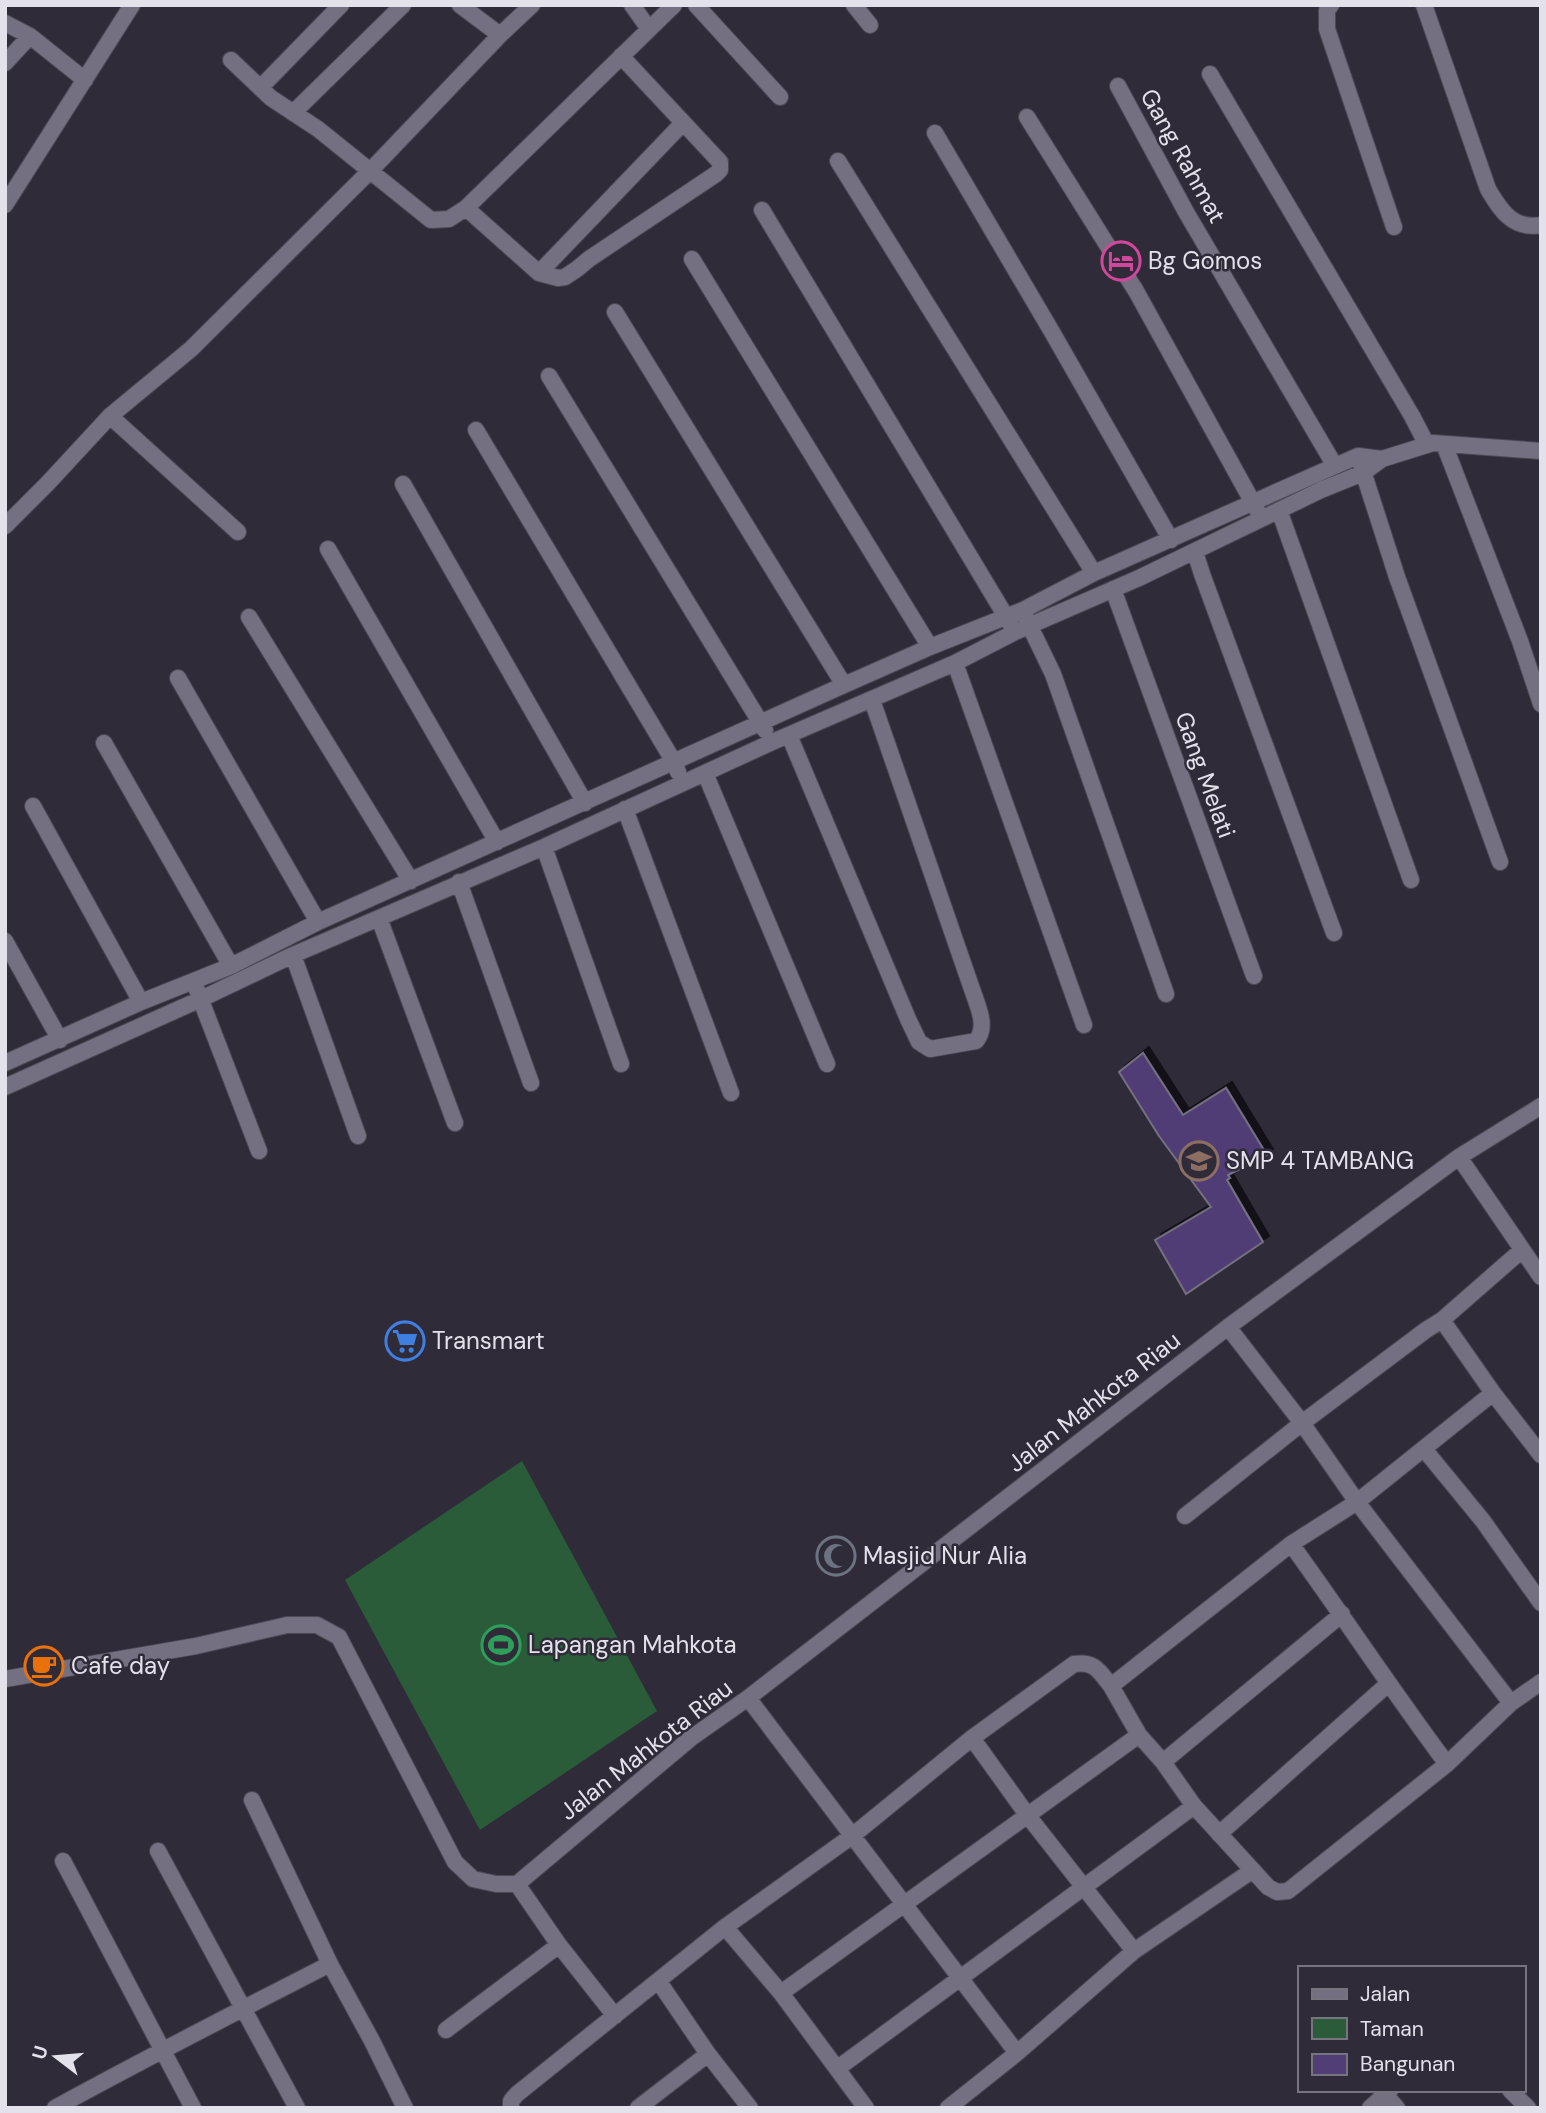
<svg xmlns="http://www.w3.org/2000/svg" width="1546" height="2113" font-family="'DM Sans',sans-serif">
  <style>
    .green { fill: #2a5c3a }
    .building { fill: #513e76; stroke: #747080; stroke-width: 2; filter: url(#shadow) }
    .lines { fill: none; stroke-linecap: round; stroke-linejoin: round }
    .street-casing { stroke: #4c4955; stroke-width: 18 }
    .street { stroke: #757081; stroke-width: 16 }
    .labels { text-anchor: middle; stroke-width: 5; stroke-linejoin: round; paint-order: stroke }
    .street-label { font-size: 24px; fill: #e3e1ea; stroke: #2f2b39 }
    .poi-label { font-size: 24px; fill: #e3e1ea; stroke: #2f2b39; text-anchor: start }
  </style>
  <defs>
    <filter id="shadow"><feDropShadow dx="6" dy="-6" stdDeviation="0" flood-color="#0009"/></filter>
  </defs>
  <rect width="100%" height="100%" fill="#2f2b39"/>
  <!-- green -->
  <path class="green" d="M522,1461L657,1711L480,1830L345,1580Z"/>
  <!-- building -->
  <path class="building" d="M1143,1053L1183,1115L1226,1088L1267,1155L1228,1175L1230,1178L1227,1180L1263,1242L1186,1294L1155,1240L1211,1207L1159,1136L1119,1072Z"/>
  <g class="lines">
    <!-- street casing -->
    <g class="street-casing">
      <path id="street" d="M460,5L500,35
        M632,5L649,29
        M696,5L780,97
        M854,5L870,25
        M1331,5L1327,10V29L1394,227
        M1424,5L1488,189C1500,210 1513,230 1541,225
        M5,23L30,36L85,80
        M231,60L271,98L318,129L431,220L449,219L466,208L674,5
        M5,63L30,36
        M1210,74L1412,416L1427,445
        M1118,86L1186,212L1335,466
        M261,87L341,5
        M293,113L403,5
        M1027,117L1136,291L1257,510
        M935,133L1052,332L1171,540
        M838,161L1094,573
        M5,205L132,5
        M466,208L539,273L558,278L565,277L577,269L589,259L716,174L720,170V162L621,56
        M762,210L1011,625
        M692,259L930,647
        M539,273L682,124
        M615,312L844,685
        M549,376L765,730
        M110,416L238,532
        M476,430L674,762L678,772
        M1444,444L1520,641L1541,704
        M1361,465L1397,577L1500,862
        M403,484L585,803
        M1279,510L1411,880
        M5,526L48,483L110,416L191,349L371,170L500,35L532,5
        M328,549L497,842
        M1195,552L1202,574L1334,933
        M1113,589L1254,976
        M1025,616L1053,674L1166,994
        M249,617L411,881
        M955,663L1084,1025
        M178,678L318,922
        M789,735L908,1019L919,1042L930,1049L976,1041C988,1027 978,1007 973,992L872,700
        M104,743L231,966
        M705,773L827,1064
        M33,806L141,1002
        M625,809L731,1093
        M544,847L621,1064
        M459,882L531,1083
        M379,918L455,1123
        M5,941L60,1040
        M293,955L358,1136
        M197,990L259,1151
        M5,1063L141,1002L231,966L318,922L844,685L930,647L1023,610L1094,573L1335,466L1358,456L1382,459
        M5,1087L201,999L293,955L544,847L770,743L955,663L1015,632L1139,578L1321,490L1363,473L1382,459L1433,443L1541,451
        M1459,1157L1541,1277
        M1442,1320L1522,1250
        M1228,1327L1302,1423L1357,1502L1511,1703
        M1424,1449L1483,1521L1541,1603
        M1185,1516L1302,1423L1426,1330L1442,1320L1493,1393L1541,1455
        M1291,1544C1344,1617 1393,1692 1447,1764
        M5,1679L196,1646L287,1625H317L339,1637L455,1862L473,1879L496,1884H517L691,1738L748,1698L1228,1327L1459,1157L1541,1106
        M1111,1686L1139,1735L1163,1762L1194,1806L1268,1887L1277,1892L1288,1891L1447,1764L1511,1703L1541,1682
        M748,1698L1017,2053
        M972,1738L1028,1816L1134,1951
        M1163,1762L1342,1614
        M252,1800L330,1964L372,2041L405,2108
        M1219,1834L1388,1684
        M158,1851L297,2108
        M63,1861L193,2108
        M517,1884L559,1945L615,2016
        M725,1927L781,1993L866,2108
        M659,1982L708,2054L750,2108
        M781,1993L1139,1735
        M446,2030L559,1945
        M838,2068L1194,1806
        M1381,2090L1397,2108
        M1510,2090L1528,2108
        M55,2108C146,2058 238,2011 330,1964
        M511,2108V2101L517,2094L725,1927L852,1836L972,1738L1074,1664C1095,1661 1099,1671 1111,1686L1291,1544L1357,1502L1493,1393
        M638,2108L708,2054
        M948,2108L1017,2053L1134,1951L1253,1870
        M1370,2108L1390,2090"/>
    </g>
    <!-- street -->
    <use href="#street" class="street"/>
  </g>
  <!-- icons -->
  <defs>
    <g id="hotel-ring" transform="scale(2.0125)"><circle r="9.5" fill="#2f2b39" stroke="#d1479c" stroke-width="1.5"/><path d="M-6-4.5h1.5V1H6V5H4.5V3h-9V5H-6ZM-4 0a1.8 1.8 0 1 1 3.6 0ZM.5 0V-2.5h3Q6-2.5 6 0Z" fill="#d1479c"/></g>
    <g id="school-ring" transform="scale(2.0125)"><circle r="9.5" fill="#2f2b39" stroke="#8d6e63" stroke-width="1.5"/><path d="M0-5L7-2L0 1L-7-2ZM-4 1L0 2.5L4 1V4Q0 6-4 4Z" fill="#8d6e63"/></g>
    <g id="supermarket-ring" transform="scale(2.0125)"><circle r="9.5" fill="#2f2b39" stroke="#3f7fe0" stroke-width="1.5"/><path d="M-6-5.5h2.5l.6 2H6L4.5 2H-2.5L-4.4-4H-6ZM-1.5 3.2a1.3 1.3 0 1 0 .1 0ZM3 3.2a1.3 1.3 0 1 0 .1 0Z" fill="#3f7fe0"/></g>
    <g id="mosque-ring" transform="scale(2.0125)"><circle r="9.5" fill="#2f2b39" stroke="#6b7280" stroke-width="1.5"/><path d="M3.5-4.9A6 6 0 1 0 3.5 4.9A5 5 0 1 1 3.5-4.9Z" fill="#6b7280"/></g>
    <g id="stadium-ring" transform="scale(2.0125)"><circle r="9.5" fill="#2f2b39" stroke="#2e9e5b" stroke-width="1.5"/><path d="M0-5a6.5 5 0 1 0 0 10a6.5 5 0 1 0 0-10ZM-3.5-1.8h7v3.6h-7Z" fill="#2e9e5b"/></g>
    <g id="cafe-ring" transform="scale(2.0125)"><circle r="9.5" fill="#2f2b39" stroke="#e8710a" stroke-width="1.5"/><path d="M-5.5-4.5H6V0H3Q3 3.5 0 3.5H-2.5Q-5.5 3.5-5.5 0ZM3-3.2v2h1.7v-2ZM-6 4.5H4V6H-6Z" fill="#e8710a"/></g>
  </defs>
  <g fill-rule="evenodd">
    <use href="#hotel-ring" x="1121" y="261"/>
    <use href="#school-ring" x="1199" y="1161"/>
    <use href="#supermarket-ring" x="405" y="1341"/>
    <use href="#mosque-ring" x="836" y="1556"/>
    <use href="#stadium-ring" x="501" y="1645"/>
    <use href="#cafe-ring" x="44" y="1666"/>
  </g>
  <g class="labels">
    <!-- street labels -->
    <g class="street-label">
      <text transform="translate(1183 156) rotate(61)" y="8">Gang Rahmat</text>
      <text transform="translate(1205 775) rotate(70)" y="8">Gang Melati</text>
      <text transform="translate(1094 1402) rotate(-38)" y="8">Jalan Mahkota Riau</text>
      <text transform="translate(646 1750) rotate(-38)" y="8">Jalan Mahkota Riau</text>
    </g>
    <!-- poi labels -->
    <g class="poi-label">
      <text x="1148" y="269">Bg Gomos</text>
      <text x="1226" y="1169">SMP 4 TAMBANG</text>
      <text x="432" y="1349">Transmart</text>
      <text x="863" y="1564">Masjid Nur Alia</text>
      <text x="528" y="1653">Lapangan Mahkota</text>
      <text x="71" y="1674">Cafe day</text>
    </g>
  </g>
  <!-- border -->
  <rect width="1546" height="2113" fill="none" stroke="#e3e1ea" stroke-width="14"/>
  <!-- legend -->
  <rect x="1298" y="1966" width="228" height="126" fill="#2f2b39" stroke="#777480" stroke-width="2"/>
  <rect x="1312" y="1989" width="35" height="10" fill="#757081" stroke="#777480" stroke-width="2"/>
  <text x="1360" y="2001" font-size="21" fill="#e3e1ea">Jalan</text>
  <rect x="1312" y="2018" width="35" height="21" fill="#2a5c3a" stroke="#777480" stroke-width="2"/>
  <text x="1360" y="2036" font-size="21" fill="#e3e1ea">Taman</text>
  <rect x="1312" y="2054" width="35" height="21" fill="#513e76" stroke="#777480" stroke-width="2"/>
  <text x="1360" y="2071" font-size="21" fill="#e3e1ea">Bangunan</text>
  <!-- north arrow -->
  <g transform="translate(56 2057) rotate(286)" stroke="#2f2b39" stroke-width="5" paint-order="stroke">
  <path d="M0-5L12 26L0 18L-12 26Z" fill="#e3e1ea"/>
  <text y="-10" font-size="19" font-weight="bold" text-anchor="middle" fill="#e3e1ea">U</text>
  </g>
</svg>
